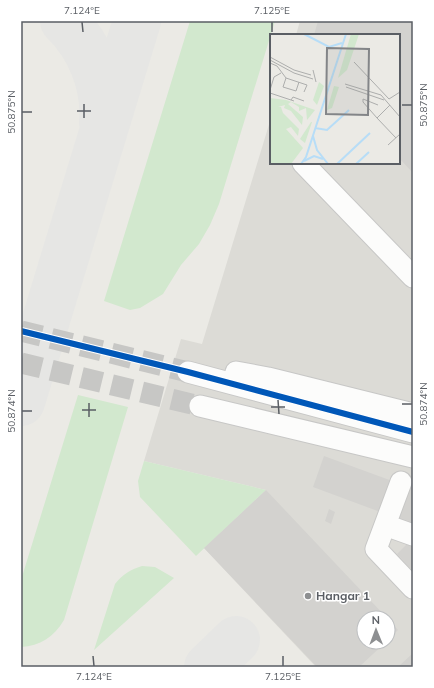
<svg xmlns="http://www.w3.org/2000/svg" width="434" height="688" font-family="Mulish,sans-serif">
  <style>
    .industrial { fill: #dcdbd6; fill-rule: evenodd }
    .green { fill: #d2e8ce }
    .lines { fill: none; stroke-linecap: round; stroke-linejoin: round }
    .taxiway { stroke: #e6e6e4; stroke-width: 48 }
    .building { fill: #d3d2cf }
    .minor-tunnel { stroke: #c7c7c5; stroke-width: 21; stroke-dasharray: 21 10; stroke-linecap: butt }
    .minor-casing { stroke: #c7c7c6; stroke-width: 23 }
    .minor { stroke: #fcfcfb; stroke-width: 21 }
    .cycleway-casing { stroke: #fff; stroke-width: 8 }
    .cycleway { stroke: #0057b8; stroke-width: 6 }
    .ticks { fill: none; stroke: #5a5e64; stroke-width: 1.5 }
    .poi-dot { fill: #8d8f91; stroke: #fff; stroke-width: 1.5 }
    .labels { text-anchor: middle; stroke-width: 3; stroke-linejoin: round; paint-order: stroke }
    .poi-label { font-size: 12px; font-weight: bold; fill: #5a5e64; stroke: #fff; text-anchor: start }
    .inset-river { fill: none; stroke: #b7ddf7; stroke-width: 2 }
    .inset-road { fill: none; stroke: #adaead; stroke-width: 1 }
    .view { fill: #838588; fill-opacity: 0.15; stroke: #838588; stroke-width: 2 }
    .inset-edge { fill: none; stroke: #5a5e64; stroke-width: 2 }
    .neatline { fill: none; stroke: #5a5e64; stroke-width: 1.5 }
    .ticks-label { font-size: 10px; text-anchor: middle; fill: #5a5e64 }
  </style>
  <rect width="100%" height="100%" fill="#ebeae5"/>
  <!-- industrial -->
  <path class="industrial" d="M300,21H413V667H316L204,548L266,490L144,461L181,339L202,344L271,118V163H399V35H296ZM364,618H388V642H364Z"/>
  <!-- green -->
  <path class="green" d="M190,21H275L219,204L210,225L199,244L181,265L163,294L140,308L130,310L104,301Z
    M78,395L128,407L64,620C54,637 40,646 21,647V580Z
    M144,461L266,490L196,556L140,497L138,481Z
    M142,566L155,567L174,578L94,650L115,584C123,574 130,570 142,566Z"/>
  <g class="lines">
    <!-- taxiway -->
    <path class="taxiway" d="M64,21C90,46 106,85 103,122
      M21,402L137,21
      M208,667L236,640"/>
  </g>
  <!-- building -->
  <path class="building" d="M318,21H413V173L399,158V35H314Z
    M324,456L395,482L383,513L313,487Z
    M411,479H413V527L396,521Z
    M266,490L387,618H364V642H386L359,667H317L204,548Z
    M329,509L335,512L331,524L325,521Z
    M410,541L413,542V571L397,554Z
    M388,619L398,630L388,640Z
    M413,653V667H398Z"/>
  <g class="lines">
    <!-- minor-tunnel -->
    <path class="minor-tunnel" d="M21,331L188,372
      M21,363L200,406"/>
    <!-- minor casing -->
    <g class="minor-casing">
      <path id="minor" d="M303,163L413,277
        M188,372L413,432
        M236,372L268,378L413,414
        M200,406L413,457
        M385,525L401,482
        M413,535L385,525L376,549L413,588"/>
    </g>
    <!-- minor -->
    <use href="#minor" class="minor"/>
    <!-- cycleway casing -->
    <g class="cycleway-casing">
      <path id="cycleway" d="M21,331L188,372L413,432"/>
    </g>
    <!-- cycleway -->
    <use href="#cycleway" class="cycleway"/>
  </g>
  <!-- ticks -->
  <path class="ticks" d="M82,22L83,32M272,22V32M84,104V118M402,105H412M77,111H91M22,112H32M278,400L279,414M89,403V417M402,404H412M271,407H285M82,410H96M22,411H32M93,656L94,666M283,656V666"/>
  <!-- markers -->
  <circle class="poi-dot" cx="308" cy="596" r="4"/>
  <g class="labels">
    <!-- poi labels -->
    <g class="poi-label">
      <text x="316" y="600">Hangar 1</text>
    </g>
  </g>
  <!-- overview -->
  <g transform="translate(270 34)">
    <rect width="130" height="130" fill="#ebeae5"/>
    <path d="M81,0H89L77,36L68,44ZM49,48L54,52L47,71L43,66ZM64,52L69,53L62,74L57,76ZM0,64L16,66L45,76L37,86L36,74L29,77V73L21,68L18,70L33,83L32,91L21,77L14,74L15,71L8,73H11L13,79L29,95L28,102L21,93L16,95L33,114L21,130H0ZM41,88H42L35,109L30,105Z" fill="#d2e8ce"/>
    <path class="inset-river" d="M34,0L59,13L72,9M45,94L57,96L79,76M43,102L47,116L58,130M34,127L44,122L53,125M31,130L36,123L76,0M67,130L100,99M86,130L99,118"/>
    <path class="inset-road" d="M0,23L24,36L41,41M0,26L24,39L43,45M84,28L119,65L130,58M0,29L7,32L16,44L37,51L34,58M43,36L46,48M16,44L13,53L26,57L29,48M75,50L111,61L130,83M76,53L114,66M0,56L4,43L11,39M0,59L24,67M21,66L23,63L34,67M120,71L107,84L126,104M107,84L93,68V65L108,71M118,111L130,100"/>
    <path class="view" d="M57,14L99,15L98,81L56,80Z"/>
    <rect width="130" height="130" class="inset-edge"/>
  </g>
  <!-- border -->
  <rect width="434" height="688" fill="none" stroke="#ffffff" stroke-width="44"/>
  <!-- north arrow -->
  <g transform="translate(376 630) rotate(359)"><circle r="19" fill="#ffffff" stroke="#bdbfc1"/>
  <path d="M0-3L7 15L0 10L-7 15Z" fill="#8d8f91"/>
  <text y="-6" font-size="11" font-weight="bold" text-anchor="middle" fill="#5a5e64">N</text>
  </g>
  <rect x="22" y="22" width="390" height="644" class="neatline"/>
  <g class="ticks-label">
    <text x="82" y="14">7.124°E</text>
    <text x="272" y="14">7.125°E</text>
    <text transform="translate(423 105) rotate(-90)" y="4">50.875°N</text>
    <text transform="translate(11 112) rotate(-90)" y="4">50.875°N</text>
    <text transform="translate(423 404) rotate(-90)" y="4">50.874°N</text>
    <text transform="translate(11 411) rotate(-90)" y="4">50.874°N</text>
    <text x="94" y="680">7.124°E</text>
    <text x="283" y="680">7.125°E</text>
  </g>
</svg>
